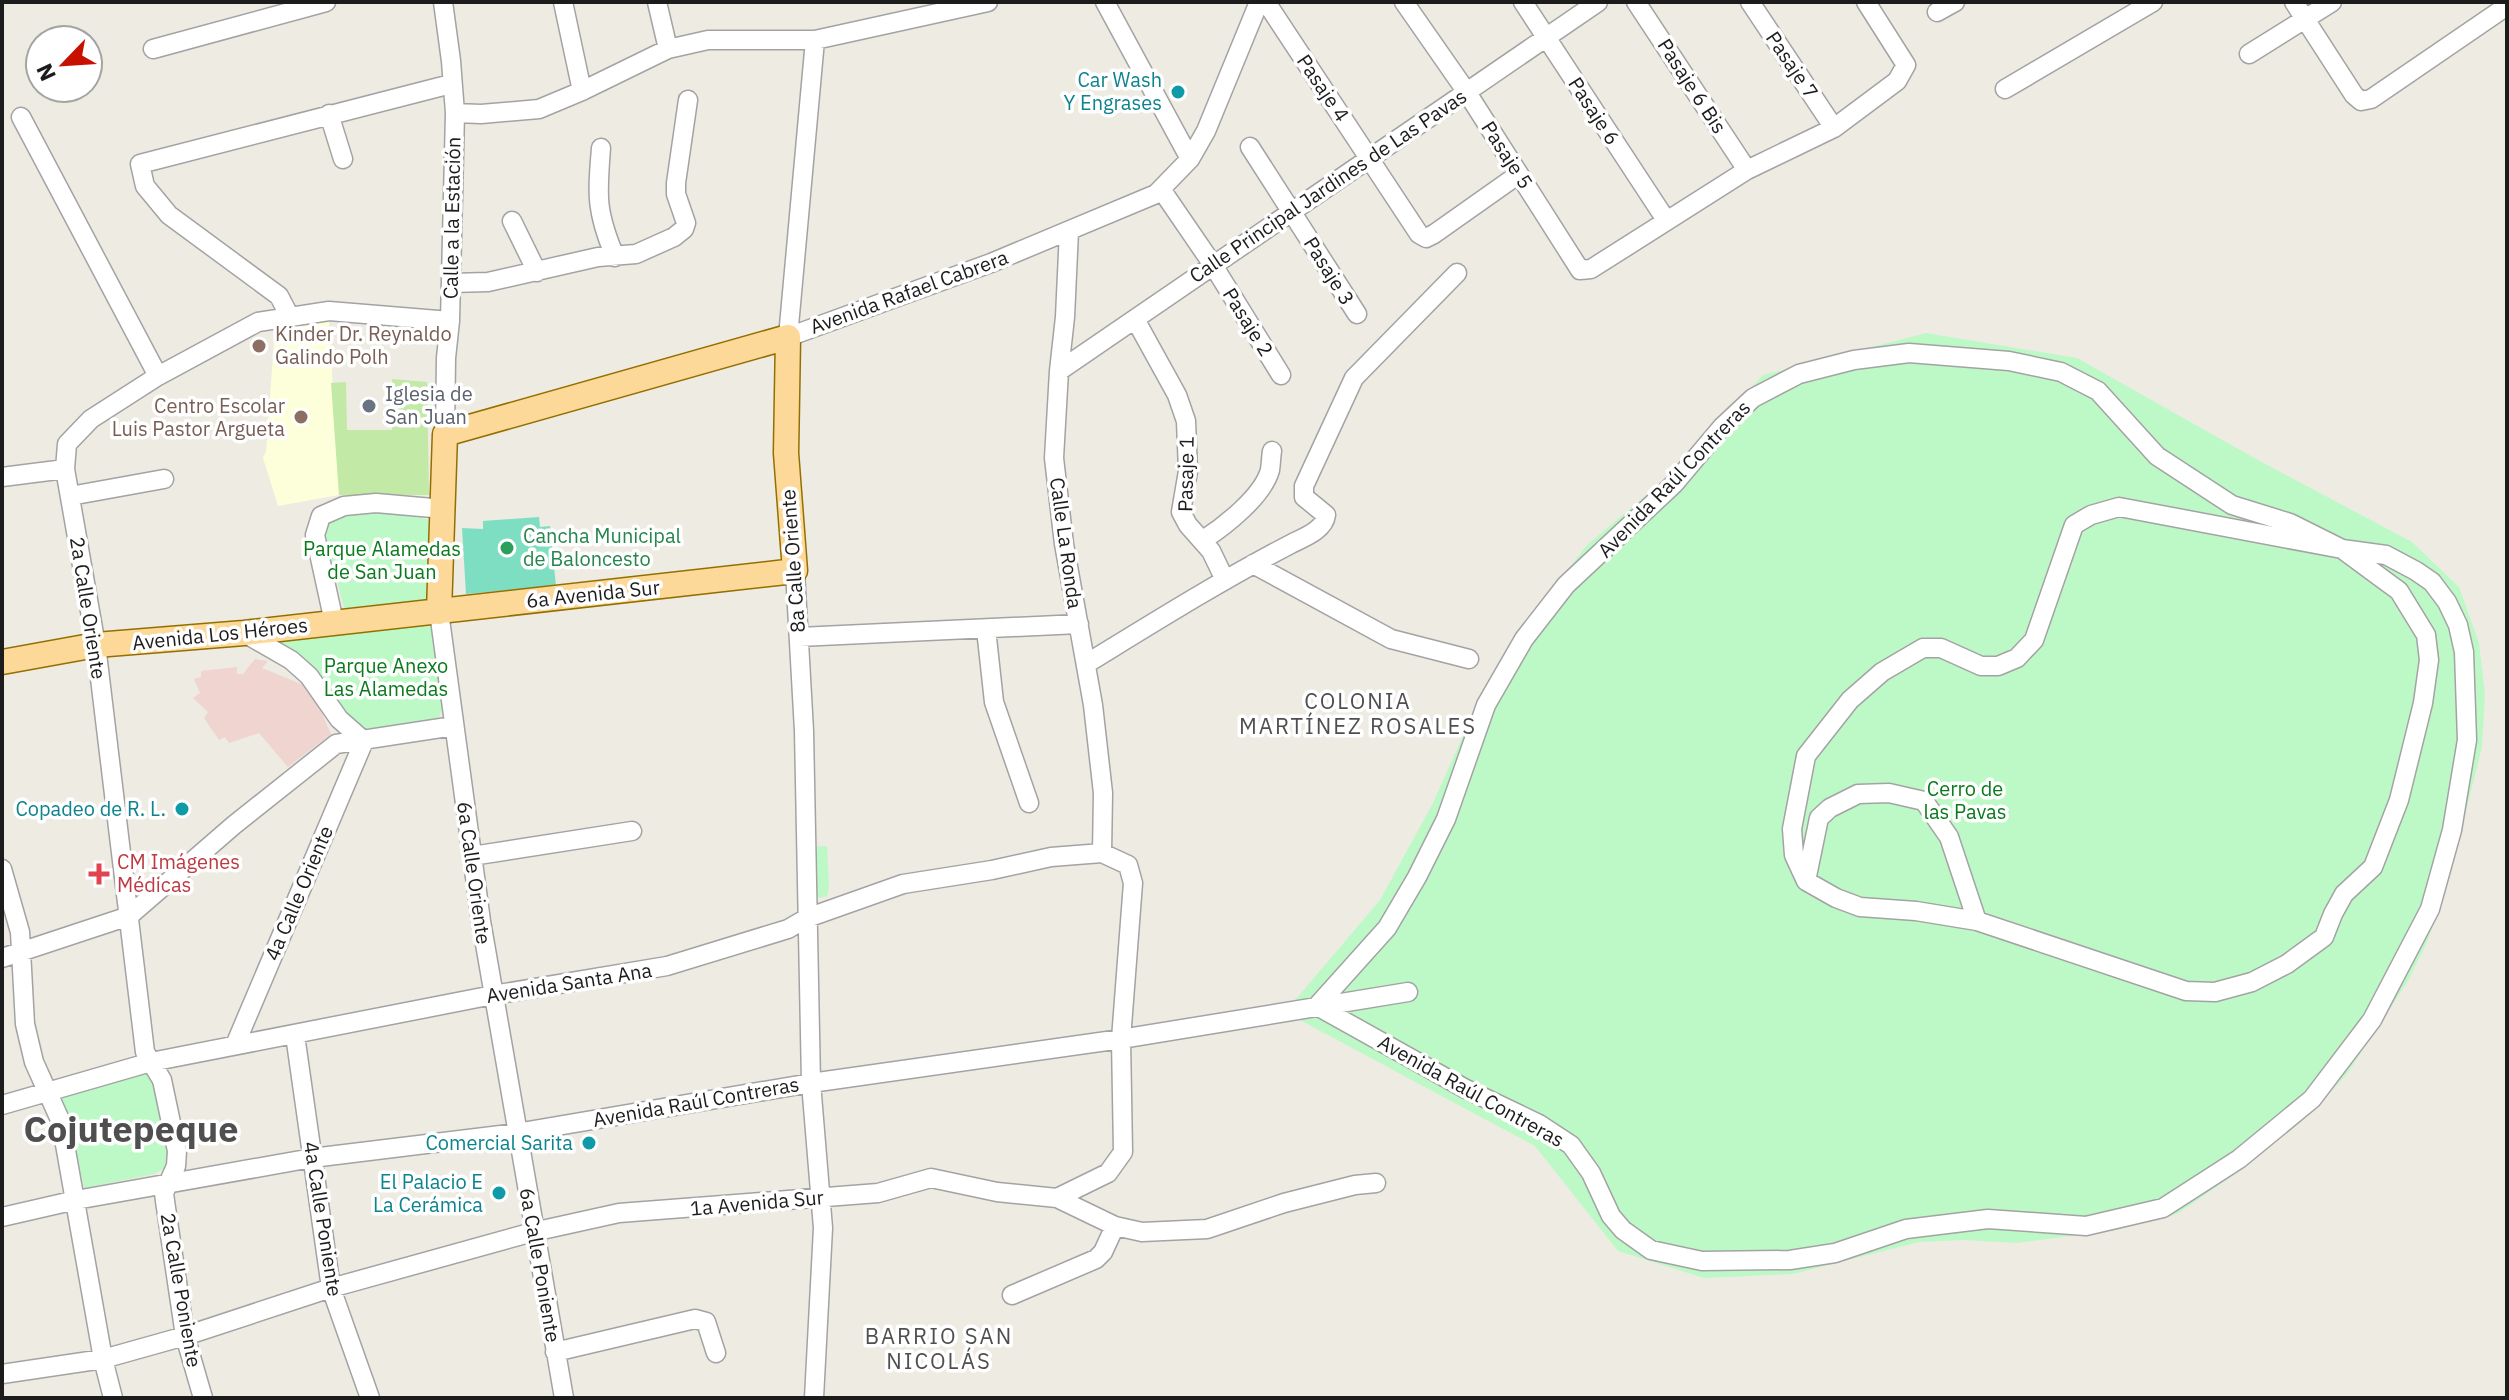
<svg xmlns="http://www.w3.org/2000/svg" width="2509" height="1400" font-family="'IBM Plex Sans',sans-serif">
  <style>
    .commercial { fill: #efd4d0 }
    .education { fill: #fcffd9 }
    .grass { fill: #c2e9a6 }
    .park { fill: #bdf9c7 }
    .pitch { fill: #7edec1 }
    .lines { fill: none; stroke-linecap: round; stroke-linejoin: round }
    .minor-casing { stroke: #a3a3a3; stroke-width: 21 }
    .major-casing { stroke: #946f00; stroke-width: 27 }
    .minor { stroke: #fff; stroke-width: 18 }
    .major { stroke: #fcd998; stroke-width: 24 }
    .culture-dot { fill: #0f9aa8; stroke: #fff; stroke-width: 3 }
    .education-dot { fill: #8d6e63; stroke: #fff; stroke-width: 3 }
    .worship-dot { fill: #6b7280; stroke: #fff; stroke-width: 3 }
    .leisure-dot { fill: #2e9e5b; stroke: #fff; stroke-width: 3 }
    .health-dot { fill: #e0444e; stroke: #fff; stroke-width: 3 }
    .labels { text-anchor: middle; stroke-width: 7; stroke-linejoin: round; paint-order: stroke }
    .street-label { font-size: 20px; fill: #1c1c1c; stroke: #fff }
    .culture-label { font-size: 20px; fill: #0d838f; stroke: #fff; text-anchor: end }
    .education-label { font-size: 20px; fill: #785e54; stroke: #fff; text-anchor: start }
    .worship-label { font-size: 20px; fill: #5b616d; stroke: #fff; text-anchor: start }
    .leisure-label { font-size: 20px; fill: #27864d; stroke: #fff; text-anchor: start }
    .park-label { font-size: 20px; fill: #0b7a1d; stroke: #fff }
    .health-label { font-size: 20px; fill: #be3a42; stroke: #fff; text-anchor: start }
    .neighbourhood-label { font-size: 22px; letter-spacing: 2px; fill: #4f4f4f; stroke: #fff }
    .town-label { font-size: 36px; font-weight: bold; fill: #4f4f4f; stroke: #fff }
  </style>
  <rect width="100%" height="100%" fill="#eeebe2"/>
  <!-- commercial -->
  <path class="commercial" d="M255,659L268,661L262,668L311,688L331,734L288,767L259,733L229,743L225,737L219,740L204,718L208,712L193,698L200,693L194,679L201,677V671L237,667V674H243Z"/>
  <!-- education -->
  <path class="education" d="M329,321L339,495L278,506L263,458L266,451L275,328Z"/>
  <!-- grass -->
  <path class="grass" d="M392,379L427,382L429,495H339L331,383L346,382L347,430H392Z"/>
  <!-- park -->
  <path class="park" d="M1926,333L2077,358L2256,459L2412,542L2459,587L2479,643L2485,694L2482,747L2460,835L2428,940L2408,981L2347,1074L2327,1096L2247,1166L2177,1214L2117,1230L2016,1243L1963,1240L1919,1242L1793,1274L1704,1278L1618,1251L1535,1146L1285,1012L1380,900L1433,803L1471,718L1510,644L1587,545L1664,480L1763,375Z
    M400,512L429,520L435,561V593L417,605L345,612L325,534L326,523C349,510 375,513 400,512Z
    M426,620L432,627L444,706L433,730L388,738L352,723L313,674L277,639Z
    M827,846L829,887L827,896L820,898L815,896L809,847Z
    M149,1071L162,1095L172,1164L154,1174L84,1188L73,1139L59,1094Z"/>
  <!-- pitch -->
  <path class="pitch" d="M539,517L540,527L550,526L556,586L466,594L462,528L483,529V521Z"/>
  <g class="lines">
    <!-- minor casing -->
    <g class="minor-casing">
      <path id="minor" d="M443,2L451,61L455,113L450,321L446,358L445,434
        M563,2L582,91
        M657,2L668,49
        M1105,2L1190,159
        M1266,2L1419,234L1426,238L1434,234L1519,174
        M1404,2L1466,91L1580,270L1591,269L1747,170L1834,128L1897,81L1906,65L1866,2
        M1523,2L1666,220
        M1636,2L1747,170
        M1750,2L1834,128
        M2294,2L2354,95L2361,101L2371,99L2507,6
        M1937,12L1955,2
        M815,40L788,337L991,263L1156,194L1190,159L1206,131L1259,2
        M153,49L326,2
        M2249,54L2332,2
        M2005,89L2153,2
        M455,113L481,114L539,109L582,91L668,49L708,40H815L988,2
        M329,114L343,159
        M21,117L158,376
        M1250,147L1357,314
        M601,148C597,197 596,211 615,257
        M1161,189L1213,265L1281,375
        M512,221L537,272
        M1069,231L1065,317L1059,371L1054,458L1064,544L1093,705L1103,793L1102,853
        M451,283L488,282L598,257L636,254L674,237L684,229L686,223L676,194V183L688,100
        M290,317L279,296L169,215L145,186L140,164L451,84
        M1135,319L1177,395L1186,421L1188,471L1181,512L1188,525L1211,551L1225,580
        M1059,371L1598,2
        M2,477L65,469
        M70,496L164,479
        M1203,540C1225,526 1263,496 1270,470C1271,464 1271,457 1272,451
        M1253,564L1391,639L1469,659
        M795,571L804,731L811,1083L823,1228L814,1398
        M439,612L481,921L564,1398
        M334,622L315,535L321,516L344,506L376,503L444,509
        M986,629L994,702L1029,803
        M244,633L291,660L309,676L339,719L364,741
        M799,637L1079,624
        M1086,664C1153,623 1220,581 1289,545C1302,538 1324,531 1326,515L1304,497V486L1354,378L1457,273
        M472,856L632,831
        M2,869L20,932L25,1024L34,1062L61,1122L103,1359L113,1398
        M1806,881L1819,818L1830,808L1858,794L1889,793L1924,801L1949,837L1977,921L1916,911L1860,907L1836,898L1806,881L1794,855L1792,829L1806,756L1850,700L1882,672L1923,648H1941L1981,666H1998L2017,658L2034,640L2074,525L2091,515L2119,507L2342,549L2386,555L2416,571L2432,582L2447,602L2458,625L2464,652L2467,740L2452,830L2430,909L2372,1020L2312,1099L2239,1159L2163,1208L2086,1226L1988,1219L1906,1229L1835,1253L1790,1260L1702,1261L1651,1250L1623,1230L1611,1216L1591,1173L1571,1145L1539,1124L1464,1088L1317,1006L1387,928L1417,877L1446,819L1486,705L1524,639L1566,585L1674,484L1722,427L1753,398L1799,374L1854,360L1909,353L2009,361L2061,372L2098,391L2157,456L2232,505L2290,523L2342,549L2399,591L2426,635L2429,660L2423,703L2399,800L2373,867L2344,894L2333,914L2324,937L2287,964L2252,982L2215,992L2186,991L1977,921
        M2,958L129,916L234,825L336,744L454,726
        M295,1035L331,1288L370,1398
        M235,1045L364,741
        M2,1105L151,1062L493,995L667,966L788,929L807,918L903,884L992,870L1051,857L1102,853L1128,865L1133,883L1121,1039L1123,1152L1108,1173L1057,1198L997,1192L931,1178L878,1193L619,1213L533,1232L331,1288L185,1336L103,1359L2,1374
        M1057,1198L1115,1226L1142,1232L1207,1229L1284,1203L1355,1185L1376,1183
        M2,1217L76,1200L312,1158L516,1133L811,1083L1121,1039L1408,992
        M1012,1295L1096,1259L1103,1252L1115,1226
        M555,1352L695,1319L706,1322L716,1353
        M203,1398L185,1336L165,1201L164,1193L176,1166L177,1151L162,1080L145,1052L96,645L65,469L67,444L91,419L158,376L258,322L329,311L450,321"/>
    </g>
    <!-- major casing -->
    <g class="major-casing">
      <path id="major" d="M2,662L96,645L244,633L795,571L786,453L788,337L445,434L439,612"/>
    </g>
    <!-- minor -->
    <use href="#minor" class="minor"/>
    <!-- major -->
    <use href="#major" class="major"/>
  </g>
  <!-- markers -->
  <g class="culture-dot">
    <circle cx="1178" cy="92" r="8"/>
    <circle cx="182" cy="809" r="8"/>
    <circle cx="589" cy="1143" r="8"/>
    <circle cx="499" cy="1193" r="8"/>
  </g>
  <g class="education-dot">
    <circle cx="259" cy="346" r="8"/>
    <circle cx="301" cy="417" r="8"/>
  </g>
  <circle class="worship-dot" cx="369" cy="406" r="8"/>
  <circle class="leisure-dot" cx="507" cy="548" r="8"/>
  <path class="health-dot" d="M95 862h8v8h8v8h-8v8h-8v-8h-8v-8h8z"/>
  <g class="labels">
    <!-- street labels -->
    <g class="street-label">
      <text transform="translate(1792 65) rotate(56)" y="7">Pasaje 7</text>
      <text transform="translate(1692 86) rotate(57)" y="7">Pasaje 6 Bis</text>
      <text transform="translate(1323 88) rotate(56)" y="7">Pasaje 4</text>
      <text transform="translate(1594 111) rotate(57)" y="7">Pasaje 6</text>
      <text transform="translate(1507 155) rotate(57)" y="7">Pasaje 5</text>
      <text transform="translate(1328 186) rotate(-34)" y="7">Calle Principal Jardines de Las Pavas</text>
      <text transform="translate(452 218) rotate(-89)" y="7">Calle a la Estación</text>
      <text transform="translate(1329 271) rotate(58)" y="7">Pasaje 3</text>
      <text transform="translate(909 292) rotate(-20)" y="7">Avenida Rafael Cabrera</text>
      <text transform="translate(1248 322) rotate(58)" y="7">Pasaje 2</text>
      <text transform="translate(1186 474) rotate(-89)" y="7">Pasaje 1</text>
      <text transform="translate(1674 479) rotate(-46)" y="7">Avenida Raúl Contreras</text>
      <text transform="translate(1066 543) rotate(82)" y="7">Calle La Ronda</text>
      <text transform="translate(793 561) rotate(-94)" y="7">8a Calle Oriente</text>
      <text transform="translate(593 594) rotate(-6)" y="7">6a Avenida Sur</text>
      <text transform="translate(88 608) rotate(81)" y="7">2a Calle Oriente</text>
      <text transform="translate(220 634) rotate(-6)" y="7">Avenida Los Héroes</text>
      <text transform="translate(474 873) rotate(82)" y="7">6a Calle Oriente</text>
      <text transform="translate(299 893) rotate(-67)" y="7">4a Calle Oriente</text>
      <text transform="translate(569 983) rotate(-9)" y="7">Avenida Santa Ana</text>
      <text transform="translate(1471 1091) rotate(29)" y="7">Avenida Raúl Contreras</text>
      <text transform="translate(696 1102) rotate(-10)" y="7">Avenida Raúl Contreras</text>
      <text transform="translate(757 1203) rotate(-5)" y="7">1a Avenida Sur</text>
      <text transform="translate(323 1219) rotate(81)" y="7">4a Calle Poniente</text>
      <text transform="translate(540 1265) rotate(80)" y="7">6a Calle Poniente</text>
      <text transform="translate(181 1290) rotate(80)" y="7">2a Calle Poniente</text>
    </g>
    <!-- culture labels -->
    <g class="culture-label">
      <text x="1162" y="87">Car Wash<tspan x="1162" dy="23">Y Engrases</tspan></text>
      <text x="166" y="816">Copadeo de R. L.</text>
      <text x="573" y="1150">Comercial Sarita</text>
      <text x="483" y="1189">El Palacio E<tspan x="483" dy="23">La Cerámica</tspan></text>
    </g>
    <!-- education labels -->
    <g class="education-label">
      <text x="275" y="341">Kinder Dr. Reynaldo<tspan x="275" dy="23">Galindo Polh</tspan></text>
      <text x="285" y="413" text-anchor="end">Centro Escolar<tspan x="285" dy="23">Luis Pastor Argueta</tspan></text>
    </g>
    <!-- worship labels -->
    <g class="worship-label">
      <text x="385" y="401">Iglesia de<tspan x="385" dy="23">San Juan</tspan></text>
    </g>
    <!-- leisure labels -->
    <g class="leisure-label">
      <text x="523" y="543">Cancha Municipal<tspan x="523" dy="23">de Baloncesto</tspan></text>
    </g>
    <!-- park labels -->
    <g class="park-label">
      <text x="382" y="556">Parque Alamedas<tspan x="382" dy="23">de San Juan</tspan></text>
      <text x="386" y="673">Parque Anexo<tspan x="386" dy="23">Las Alamedas</tspan></text>
      <text x="1965" y="796">Cerro de<tspan x="1965" dy="23">las Pavas</tspan></text>
    </g>
    <!-- health labels -->
    <g class="health-label">
      <text x="117" y="869">CM Imágenes<tspan x="117" dy="23">Médicas</tspan></text>
    </g>
    <!-- neighbourhood labels -->
    <g class="neighbourhood-label">
      <text x="1358" y="709">COLONIA<tspan x="1358" dy="25">MARTÍNEZ ROSALES</tspan></text>
      <text x="939" y="1344">BARRIO SAN<tspan x="939" dy="25">NICOLÁS</tspan></text>
    </g>
    <!-- town labels -->
    <g class="town-label">
      <text x="131" y="1142">Cojutepeque</text>
    </g>
  </g>
  <!-- border -->
  <rect width="2509" height="1400" fill="none" stroke="#1c1c1c" stroke-width="8"/>
  <!-- north arrow -->
  <g transform="translate(64 64) rotate(245)"><circle r="38" fill="#ffffff" stroke="#a4a4a4" stroke-width="2"/>
  <path d="M0-6L14 30L0 20L-14 30Z" fill="#c81000"/>
  <text y="-12" font-size="22" font-weight="bold" text-anchor="middle" fill="#1c1c1c">N</text>
  </g>
</svg>
